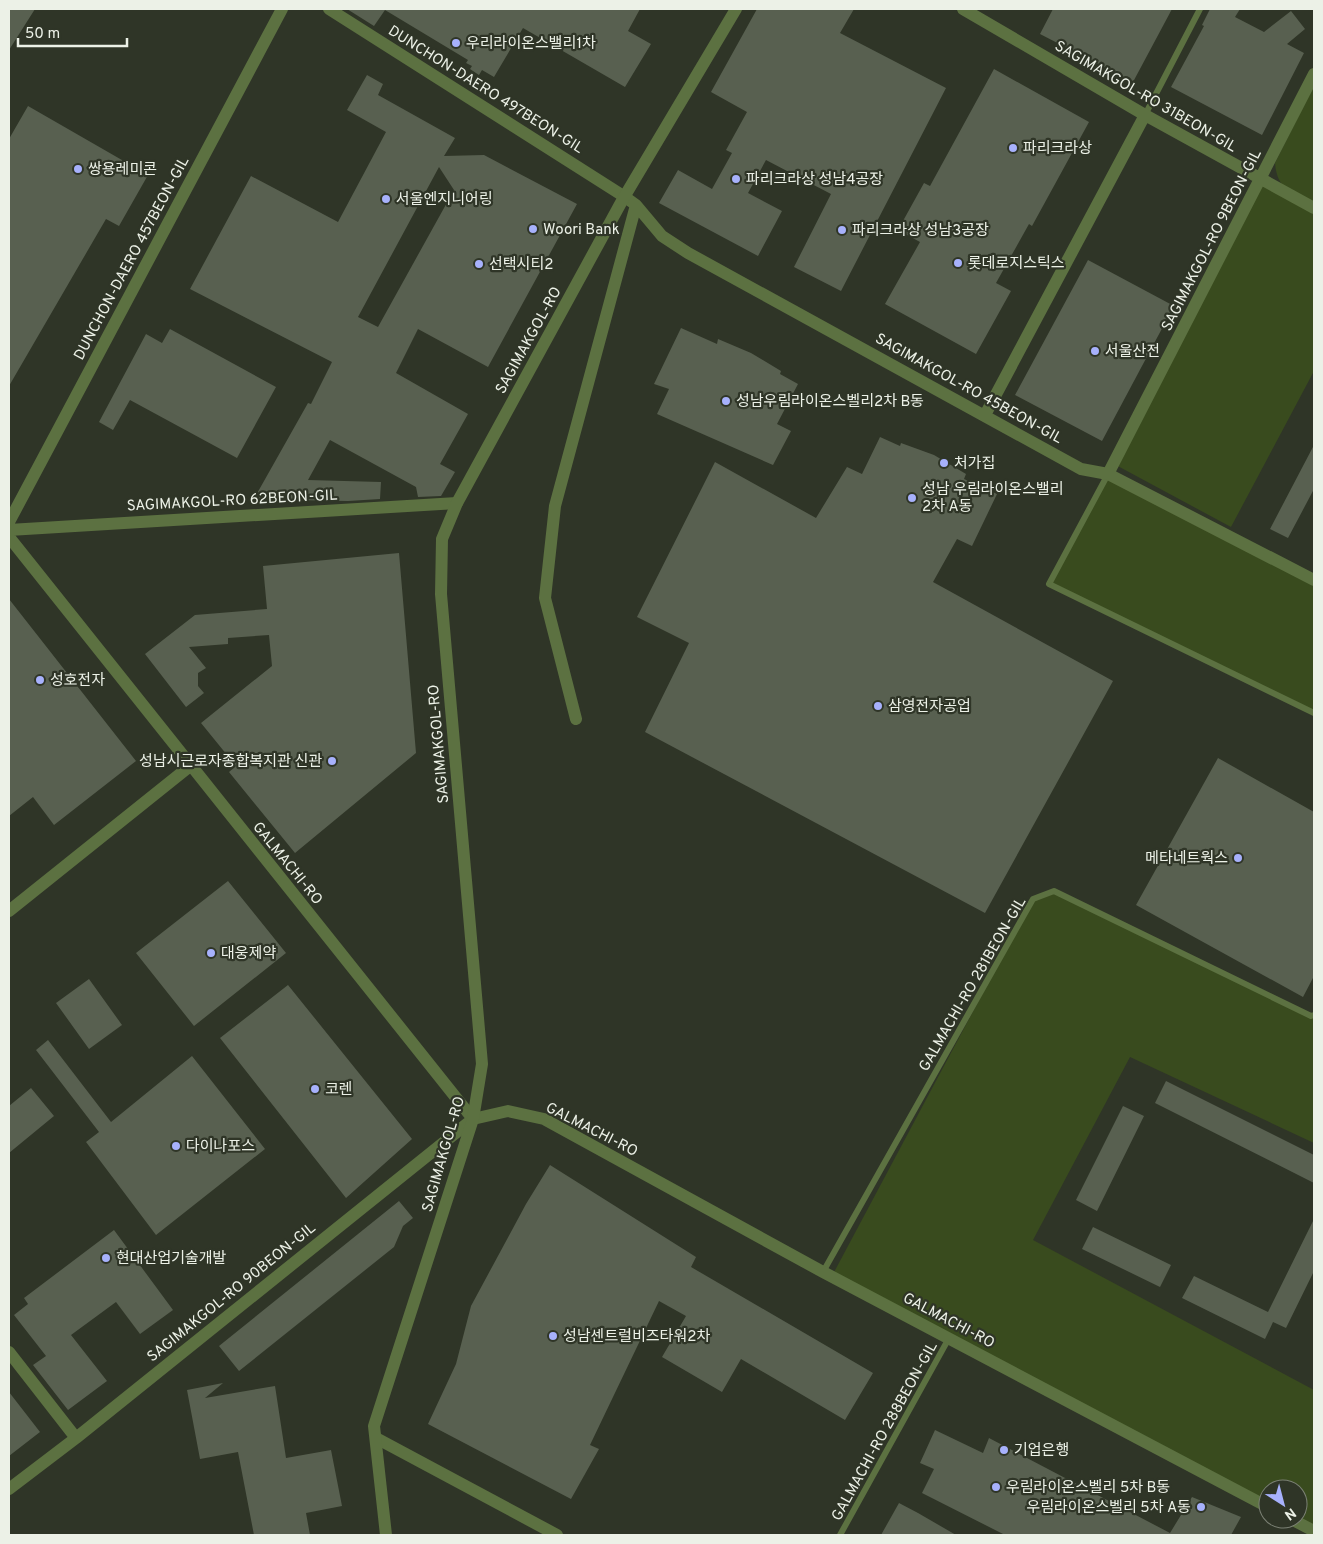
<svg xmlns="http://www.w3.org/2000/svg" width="1323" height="1544" font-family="Overpass,'Noto Sans KR',sans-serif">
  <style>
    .green { fill: #394b1e }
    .building { fill: #586050; fill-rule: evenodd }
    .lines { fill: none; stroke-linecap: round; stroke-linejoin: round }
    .service { stroke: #5c7141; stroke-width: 6 }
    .minor { stroke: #5c7141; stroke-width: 12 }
    .tertiary { stroke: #5c7141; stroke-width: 12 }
    .poi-dot { fill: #a7b1fc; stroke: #2f3527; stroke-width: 2 }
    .labels { text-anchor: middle; stroke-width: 4.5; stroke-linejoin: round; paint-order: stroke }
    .poi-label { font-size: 15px; fill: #ecf1e7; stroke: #2f3527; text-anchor: start }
    .street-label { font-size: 15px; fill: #ecf1e7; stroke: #2f3527 }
  </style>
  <rect width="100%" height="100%" fill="#2f3527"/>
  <!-- green -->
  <path class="green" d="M1314,85V205C1293,194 1277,190 1275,163Z
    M1261,180L1314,208V371L1231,527L1114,464Z
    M1108,474L1314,579V713L1049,584Z
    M1054,891L1314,1015V1143L1130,1057L1033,1240L1314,1390V1531L1298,1519V1489H1268V1507L832,1276L1033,899Z"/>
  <!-- building -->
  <path class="building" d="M9,9H35L9,50Z
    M347,9H640L628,31L651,44L625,87L523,28L494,77L482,70L479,75L470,69L472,66L466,63L468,60L385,10L374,26Z
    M757,9H854L840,33L946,88L841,291L794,267L831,194L766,160L748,193L782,211L758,256L659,203L678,170L712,189L732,153L726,150L747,112L711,92Z
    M1053,9H1172L1133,82L1040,34Z
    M1210,9H1240L1235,17L1264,32L1291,11L1305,29L1287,44L1304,53L1262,135L1171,87L1204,26L1202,25Z
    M994,69L1089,122L1032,226L1029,224L996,283L1011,291L976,354L885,304L920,242L898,230L924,183L930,186Z
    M367,75L383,84L378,95L455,138L444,156L484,155L577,204L488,367L418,329L396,373L468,414L440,464L455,472L441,496L418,497L416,487L330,440L308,480L381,482L380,499L348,501L293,500L251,504L308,403L311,404L332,362L190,289L251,176L338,222L386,132L347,110ZM439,167L454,190L378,327L358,317Z
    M28,106L148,175L119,226L106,219L9,386V139Z
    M1088,260L1174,306L1102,441L1015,395Z
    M681,328L717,344L718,339L751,353L781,371L780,374L798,384L777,424L791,431L773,465L657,414L669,389L654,384Z
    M170,329L276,387L237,458L130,400L113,430L99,422L146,334L162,343Z
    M880,437L900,446L901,443L934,455L966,474L964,479L997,494L972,546L957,539L933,582L1113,681L985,913L645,732L689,643L637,617L715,462L816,518L847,467L862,474Z
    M1314,445V489L1288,538L1270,529Z
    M399,553L416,753L295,853L229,772L236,766L201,723L272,666L269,635L228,638V644L189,647L206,668L198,673V686L204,693L186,707L145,654L195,615L267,609L263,566Z
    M9,599L136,761L54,825L33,797L9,816Z
    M1218,758L1314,812V976L1303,997L1136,905Z
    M228,881L286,953L194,1026L136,953Z
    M89,979L122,1025L89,1049L56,1003Z
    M288,985L412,1139L346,1198L220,1038Z
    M48,1040L111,1122L192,1056L265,1149L156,1235L86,1142L99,1132L36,1050Z
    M1166,1081L1314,1155V1183L1155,1103Z
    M31,1088L54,1116L9,1153V1106Z
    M1123,1106L1144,1116L1097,1211L1076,1200Z
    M550,1165L696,1257L691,1267L873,1373L845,1420L741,1359L722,1392L662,1357L686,1316L659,1301L590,1445L599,1449L571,1499L428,1424L456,1364L471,1306L526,1204Z
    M399,1201L413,1218L403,1226L394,1247L239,1371L219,1346Z
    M1314,1219V1271L1286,1328L1273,1322L1265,1339L1182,1298L1194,1276L1268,1312Z
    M1093,1227L1171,1265L1160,1287L1082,1249Z
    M114,1230L173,1310L140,1334L116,1302L71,1335L107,1381L68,1410L33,1365L46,1356L14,1315L28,1304L24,1298Z
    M223,1383L205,1398L275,1386L286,1458L331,1450L342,1506L306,1513L310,1535H254L238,1452L200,1459L187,1390Z
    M9,1392L40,1432L9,1456Z
    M935,1430L983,1453L989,1438L1170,1533L1192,1497L1241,1517L1231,1535H1005L922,1493L934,1469L920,1463Z
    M899,1503L918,1513L956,1535H881Z"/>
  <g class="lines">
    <!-- service -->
    <path class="service" d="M1145,115L1200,9
      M1108,474L1049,584L1314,713
      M823,1272L1033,899L1054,891L1311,1016L1314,1015
      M840,1535L949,1338"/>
    <!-- minor -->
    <path class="minor" d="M329,9L625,197L636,205L662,236L688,253L1081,469L1108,474L1314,580
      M963,9L1145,115L1314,208
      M985,415L1145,115
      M1108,474L1314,74
      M9,522L282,9
      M9,530L457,503
      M9,537L473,1119
      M576,719L545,598L555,506L636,205
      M9,911L190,766
      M9,1352L76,1438
      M376,1438L557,1535
      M9,1489L76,1438L473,1119L508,1111L544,1119L823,1272L1268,1507
      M1291,1519L1314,1531"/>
    <!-- tertiary -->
    <path class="tertiary" d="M386,1535L374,1426L473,1119L482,1064L441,594L442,539L457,503L623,199L736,9"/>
  </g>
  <!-- markers -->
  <g class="poi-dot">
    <circle cx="456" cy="43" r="5"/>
    <circle cx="1013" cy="148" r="5"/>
    <circle cx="78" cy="169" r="5"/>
    <circle cx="736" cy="179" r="5"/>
    <circle cx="386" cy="199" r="5"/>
    <circle cx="533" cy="229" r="5"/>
    <circle cx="842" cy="230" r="5"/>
    <circle cx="958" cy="263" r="5"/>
    <circle cx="479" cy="264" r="5"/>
    <circle cx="1095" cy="351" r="5"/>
    <circle cx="726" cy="401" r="5"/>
    <circle cx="944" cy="463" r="5"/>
    <circle cx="912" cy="498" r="5"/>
    <circle cx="40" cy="680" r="5"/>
    <circle cx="878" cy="706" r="5"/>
    <circle cx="332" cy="761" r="5"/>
    <circle cx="1238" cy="858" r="5"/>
    <circle cx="211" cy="953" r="5"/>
    <circle cx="315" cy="1089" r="5"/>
    <circle cx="176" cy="1146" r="5"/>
    <circle cx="106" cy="1258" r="5"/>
    <circle cx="553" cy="1336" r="5"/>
    <circle cx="1004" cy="1450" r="5"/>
    <circle cx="996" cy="1487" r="5"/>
    <circle cx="1201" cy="1507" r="5"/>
  </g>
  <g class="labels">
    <!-- poi labels -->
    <g class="poi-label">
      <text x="466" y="48">우리라이온스밸리1차</text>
      <text x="1023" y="153">파리크라상</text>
      <text x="88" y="174">쌍용레미콘</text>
      <text x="746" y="184">파리크라상 성남4공장</text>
      <text x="396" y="204">서울엔지니어링</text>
      <text x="543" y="234">Woori Bank</text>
      <text x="852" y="235">파리크라상 성남3공장</text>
      <text x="968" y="268">롯데로지스틱스</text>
      <text x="489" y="269">선택시티2</text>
      <text x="1105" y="356">서울산전</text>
      <text x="736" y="406">성남우림라이온스벨리2차 B동</text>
      <text x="954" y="468">처가집</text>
      <text x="922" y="494">성남 우림라이온스밸리<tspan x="922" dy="17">2차 A동</tspan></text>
      <text x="50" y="685">성호전자</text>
      <text x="888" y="711">삼영전자공업</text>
      <text x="322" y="766" text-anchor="end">성남시근로자종합복지관 신관</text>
      <text x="1228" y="863" text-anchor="end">메타네트웍스</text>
      <text x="221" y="958">대웅제약</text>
      <text x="325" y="1094">코렌</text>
      <text x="186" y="1151">다이나포스</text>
      <text x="116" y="1263">현대산업기술개발</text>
      <text x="563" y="1341">성남센트럴비즈타워2차</text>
      <text x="1014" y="1455">기업은행</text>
      <text x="1006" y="1492">우림라이온스벨리 5차 B동</text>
      <text x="1191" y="1512" text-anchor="end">우림라이온스벨리 5차 A동</text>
    </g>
    <!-- street labels -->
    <g class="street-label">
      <text transform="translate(486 89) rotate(32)" y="5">DUNCHON-DAERO 497BEON-GIL</text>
      <text transform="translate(1146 96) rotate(30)" y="5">SAGIMAKGOL-RO 31BEON-GIL</text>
      <text transform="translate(1211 240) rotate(-63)" y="5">SAGIMAKGOL-RO 9BEON-GIL</text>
      <text transform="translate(131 258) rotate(-62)" y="5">DUNCHON-DAERO 457BEON-GIL</text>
      <text transform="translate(528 340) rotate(-61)" y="5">SAGIMAKGOL-RO</text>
      <text transform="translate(969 388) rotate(29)" y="5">SAGIMAKGOL-RO 45BEON-GIL</text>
      <text transform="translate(232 500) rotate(-3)" y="5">SAGIMAKGOL-RO 62BEON-GIL</text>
      <text transform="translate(438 744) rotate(-95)" y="5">SAGIMAKGOL-RO</text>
      <text transform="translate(288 863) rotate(51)" y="5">GALMACHI-RO</text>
      <text transform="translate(972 984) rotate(-60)" y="5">GALMACHI-RO 281BEON-GIL</text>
      <text transform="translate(592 1129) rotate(27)" y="5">GALMACHI-RO</text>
      <text transform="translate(443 1154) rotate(-74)" y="5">SAGIMAKGOL-RO</text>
      <text transform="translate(231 1292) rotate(-39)" y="5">SAGIMAKGOL-RO 90BEON-GIL</text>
      <text transform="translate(949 1320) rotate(28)" y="5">GALMACHI-RO</text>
      <text transform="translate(884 1431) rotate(-61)" y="5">GALMACHI-RO 288BEON-GIL</text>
    </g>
  </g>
  <!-- border -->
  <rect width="1323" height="1544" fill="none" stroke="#ecf1e7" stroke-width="20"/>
  <!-- north arrow -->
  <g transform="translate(1283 1504) rotate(144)"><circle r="24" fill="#2f3527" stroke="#7b8074"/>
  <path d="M0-4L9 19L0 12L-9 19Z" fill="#a7b1fc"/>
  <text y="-8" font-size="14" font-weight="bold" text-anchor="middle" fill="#ecf1e7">N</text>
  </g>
  <!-- scale -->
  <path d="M18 38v8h109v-8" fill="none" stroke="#ecf1e7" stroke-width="2.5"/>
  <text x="25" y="38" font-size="15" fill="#ecf1e7" stroke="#2f3527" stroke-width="4" paint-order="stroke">50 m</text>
</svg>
